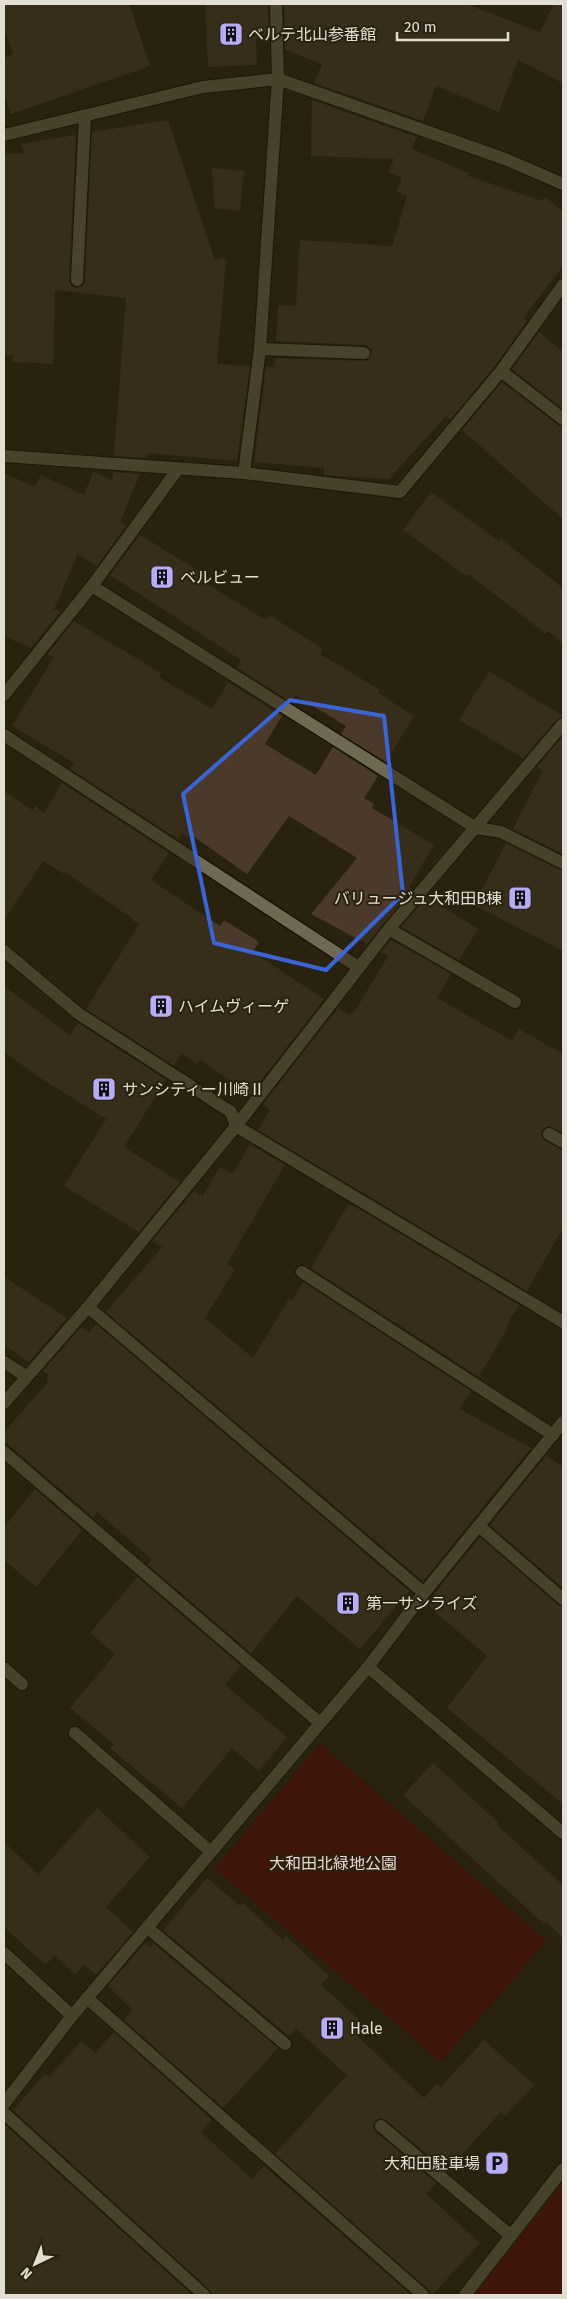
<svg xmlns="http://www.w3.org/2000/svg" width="567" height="2299" font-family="'Fira Sans','Noto Sans JP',sans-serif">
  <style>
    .green { fill: #590606 }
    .building { fill: #4b3a2c }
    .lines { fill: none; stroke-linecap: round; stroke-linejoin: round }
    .service-casing { stroke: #100b00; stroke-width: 14 }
    .minor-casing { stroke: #100b00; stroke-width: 14 }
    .service { stroke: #6f6852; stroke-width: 12 }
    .minor { stroke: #6f6852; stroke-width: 12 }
    .marked { fill: none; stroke: #3b64d7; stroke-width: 4; stroke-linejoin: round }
    .labels { text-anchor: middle; stroke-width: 4; stroke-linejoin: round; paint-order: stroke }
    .poi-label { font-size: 16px; fill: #e2ded2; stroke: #28220e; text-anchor: start }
    .park-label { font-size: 16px; fill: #efd5d1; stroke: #28220e }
  </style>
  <rect width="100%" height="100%" fill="#28220e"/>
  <!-- green -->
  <path class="green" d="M320,1743L547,1941L441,2062L215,1869Z
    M563,2183V2295H474Z"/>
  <!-- building -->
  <path class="building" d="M4,4H129L150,66L11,114L4,94V58L13,54L4,28Z
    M205,4H268L269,43L256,38L257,65L208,67Z
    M284,4H466L540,32L554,4H563V83L518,60L499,112L436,86L423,121L314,83L322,64L285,50Z
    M312,100L417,137L412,149L469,173L468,176L542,201L545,197L563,211V266L523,318L527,321L495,366L450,420L446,416L389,479L337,476L324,475V468L254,462L266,367H275V358L364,361L368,360L372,354L371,349L364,345L276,341L278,305L296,306L300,240L392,246L407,196L396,191L402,178L388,172L394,159L311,156Z
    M168,120L215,260L226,258L217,364L250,366L237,461L148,453L146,458L114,456L126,298L55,290L53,364L13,362V355H4V153L24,154L21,144L76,135L69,280L72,287L77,288L84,285L85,280L92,132Z
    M212,168L244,171L240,211L214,208Z
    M539,332L563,352V409L512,369Z
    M502,382L558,425L563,427V519L462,430Z
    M93,472L112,480L113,472L140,474L120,522L126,526L97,566L78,554L54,609L60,612L31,648L4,636V473L35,487L41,475L84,495Z
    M431,492L500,542L501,539L563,588V643L548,631L546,634L468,574L466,576L403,530Z
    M140,535L202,573L199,579L266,620L269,615L323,649L320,654L380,690L378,693L414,716L386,762L341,734L346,726L295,695L291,702L237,668L241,660L110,575Z
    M74,621L161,673L159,677L212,709L228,682L282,716L265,744L316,775L333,747L378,776L364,798L374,804L372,808L434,845L409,887L412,889L367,944L311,914L357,858L289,816L247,874L190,834L188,837L182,833L178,839L70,769L74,763L12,726L54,657L47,655Z
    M489,671L563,716L557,719L523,758L459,720Z
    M563,736V854L513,829L543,770L537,767Z
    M62,783L169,853L151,880L220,926L224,920L259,942L253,952L324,999L250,1095L200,1059L197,1064L182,1054L174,1066L86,1009L139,924L132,920L133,919L65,872L64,874L43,861L4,920V791L32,810L35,806L44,813Z
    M506,843L563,871V951L474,905Z
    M427,897L478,929L459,960L401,927Z
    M391,940L451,974L437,998L512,1041L519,1029L563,1054V1133L548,1126L542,1130L541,1134L545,1141L563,1150V1228L527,1291L258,1130L270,1110L263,1104L338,1008L349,1015L351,1013L353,1014L388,956L381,952Z
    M4,986L70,1035L78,1023L166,1080L124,1147L180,1182L139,1232L64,1186L106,1119L42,1079L4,1052Z
    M250,1144L285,1165L227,1264L235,1269L205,1318L253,1358L289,1299L292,1301L303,1282L471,1391L460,1409L531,1448L423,1581L106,1312L162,1247L152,1241L194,1191L203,1196L220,1167L233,1174Z
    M349,1203L519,1305L506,1326L508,1327L479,1377L311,1268Z
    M4,1277L67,1318L29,1362L4,1345Z
    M96,1324L409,1591L360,1649L297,1596L251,1653L147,1564L152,1559L97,1512L93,1517L4,1441V1432L49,1381L46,1378L49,1375L43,1371L81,1327L89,1332Z
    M546,1456L563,1466V1588L490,1525Z
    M35,1489L82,1530L36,1587L4,1560V1527Z
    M480,1537L558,1605L563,1607V1804L447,1708L487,1656L426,1604Z
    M137,1577L241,1666L225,1685L287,1737L259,1771L232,1748L182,1808L110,1748L114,1744L70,1708L115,1654L90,1633Z
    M433,1763L499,1823L497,1825L563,1885V1938L546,1922L544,1924L403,1795Z
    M97,1808L150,1857L106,1907L133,1932L96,1975L84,1964L75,1974L54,1955L46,1965L4,1927V1842L38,1874Z
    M207,1878L240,1906L243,1903L283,1940L286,1936L329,1976L321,1985L366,2026L357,2036L424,2098L437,2083L441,2087L484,2040L534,2085L505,2116L501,2112L447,2171L386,2120L379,2118L375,2121L373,2128L376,2132L436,2183L426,2194L480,2243L432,2295L428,2289L275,2154L347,2075L296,2029L289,2036L163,1930Z
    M145,1943L150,1947L153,1943L278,2048L223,2108L124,2020L133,2010L108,1986Z
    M114,2032L212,2120L201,2132L252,2179L264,2166L411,2295H212L209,2289L13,2110L45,2074L49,2077L81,2041L95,2053Z
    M4,2124L192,2295H4Z"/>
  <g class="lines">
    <!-- service casing -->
    <g class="service-casing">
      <path id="service" d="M77,280L85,116
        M260,349L364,353
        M92,586L476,828L501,832L563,863
        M389,929L515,1002
        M4,951L79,1014L231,1112L236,1126
        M549,1134L563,1142
        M302,1272L553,1435
        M148,1928L285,2044
        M87,1998L423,2295
        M4,2113L204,2295
        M381,2126L511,2236"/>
    </g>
    <!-- minor casing -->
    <g class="minor-casing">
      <path id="minor" d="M4,135L203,87L278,79L505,159L563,184
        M501,371L563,419
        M4,456L244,473L400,492L501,371L563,285
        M244,473L260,349L278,79L276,4
        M4,695L92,586L178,469
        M4,735L358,967
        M236,1126L563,1322
        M88,1307L424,1593
        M4,1362L27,1377
        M4,1403L88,1307L236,1126L389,929L563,724
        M4,1452L320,1723
        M480,1527L563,1599
        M368,1667L563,1833
        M4,1668L22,1684
        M75,1733L211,1852
        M4,1953L72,2016
        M4,2104L72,2016L368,1667L424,1593L563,1422
        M465,2295L563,2169"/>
    </g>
    <!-- service -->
    <use href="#service" class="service"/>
    <!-- minor -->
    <use href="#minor" class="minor"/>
  </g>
  <!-- marked area -->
  <path d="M0 0H567V2299H0ZM290,700L384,716L403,894L326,970L214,943L183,794Z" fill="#28220e" fill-opacity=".55" fill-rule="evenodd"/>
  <path class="marked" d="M290,700L384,716L403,894L326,970L214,943L183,794Z"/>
  <!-- icons -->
  <defs>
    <g id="building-square" transform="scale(1.25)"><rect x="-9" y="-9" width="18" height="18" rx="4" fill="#b8abf7" stroke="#28220e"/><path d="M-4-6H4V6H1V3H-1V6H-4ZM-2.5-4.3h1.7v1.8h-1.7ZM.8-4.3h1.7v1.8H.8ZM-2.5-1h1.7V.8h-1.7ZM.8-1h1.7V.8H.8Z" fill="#111"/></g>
    <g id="parking-square" transform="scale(1.25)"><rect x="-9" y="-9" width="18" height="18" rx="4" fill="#b8abf7" stroke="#28220e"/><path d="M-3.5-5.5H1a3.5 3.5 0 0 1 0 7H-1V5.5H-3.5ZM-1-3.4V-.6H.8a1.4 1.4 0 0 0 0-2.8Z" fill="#111"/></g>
  </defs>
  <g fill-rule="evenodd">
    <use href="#building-square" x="231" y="34"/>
    <use href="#building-square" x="162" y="577"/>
    <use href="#building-square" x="520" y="898"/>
    <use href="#building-square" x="161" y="1006"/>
    <use href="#building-square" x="104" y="1089"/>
    <use href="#building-square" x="348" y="1603"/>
    <use href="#building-square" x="332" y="2028"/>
    <use href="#parking-square" x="497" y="2163"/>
  </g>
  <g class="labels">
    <!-- poi labels -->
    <g class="poi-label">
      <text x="248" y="40">ベルテ北山参番館</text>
      <text x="180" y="583">ベルビュー</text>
      <text x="502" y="904" text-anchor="end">バリュージュ大和田B棟</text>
      <text x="178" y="1012">ハイムヴィーゲ</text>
      <text x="122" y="1095">サンシティー川崎Ⅱ</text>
      <text x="366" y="1609">第一サンライズ</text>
      <text x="350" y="2034">Hale</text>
      <text x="480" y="2169" text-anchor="end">大和田駐車場</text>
    </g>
    <!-- park labels -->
    <g class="park-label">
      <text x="333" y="1869">大和田北緑地公園</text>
    </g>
  </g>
  <!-- border -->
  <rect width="567" height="2299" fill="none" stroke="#e2ded2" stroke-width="10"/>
  <!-- north arrow -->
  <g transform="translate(35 2264) rotate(223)" stroke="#28220e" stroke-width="4" paint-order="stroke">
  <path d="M0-4L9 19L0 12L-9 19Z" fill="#e2ded2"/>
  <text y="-8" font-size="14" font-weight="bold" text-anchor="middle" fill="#e2ded2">N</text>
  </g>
  <!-- scale -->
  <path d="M397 32v8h111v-8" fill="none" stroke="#e2ded2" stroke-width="2.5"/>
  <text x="404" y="32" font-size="15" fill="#e2ded2" stroke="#28220e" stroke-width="4" paint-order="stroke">20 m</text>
</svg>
